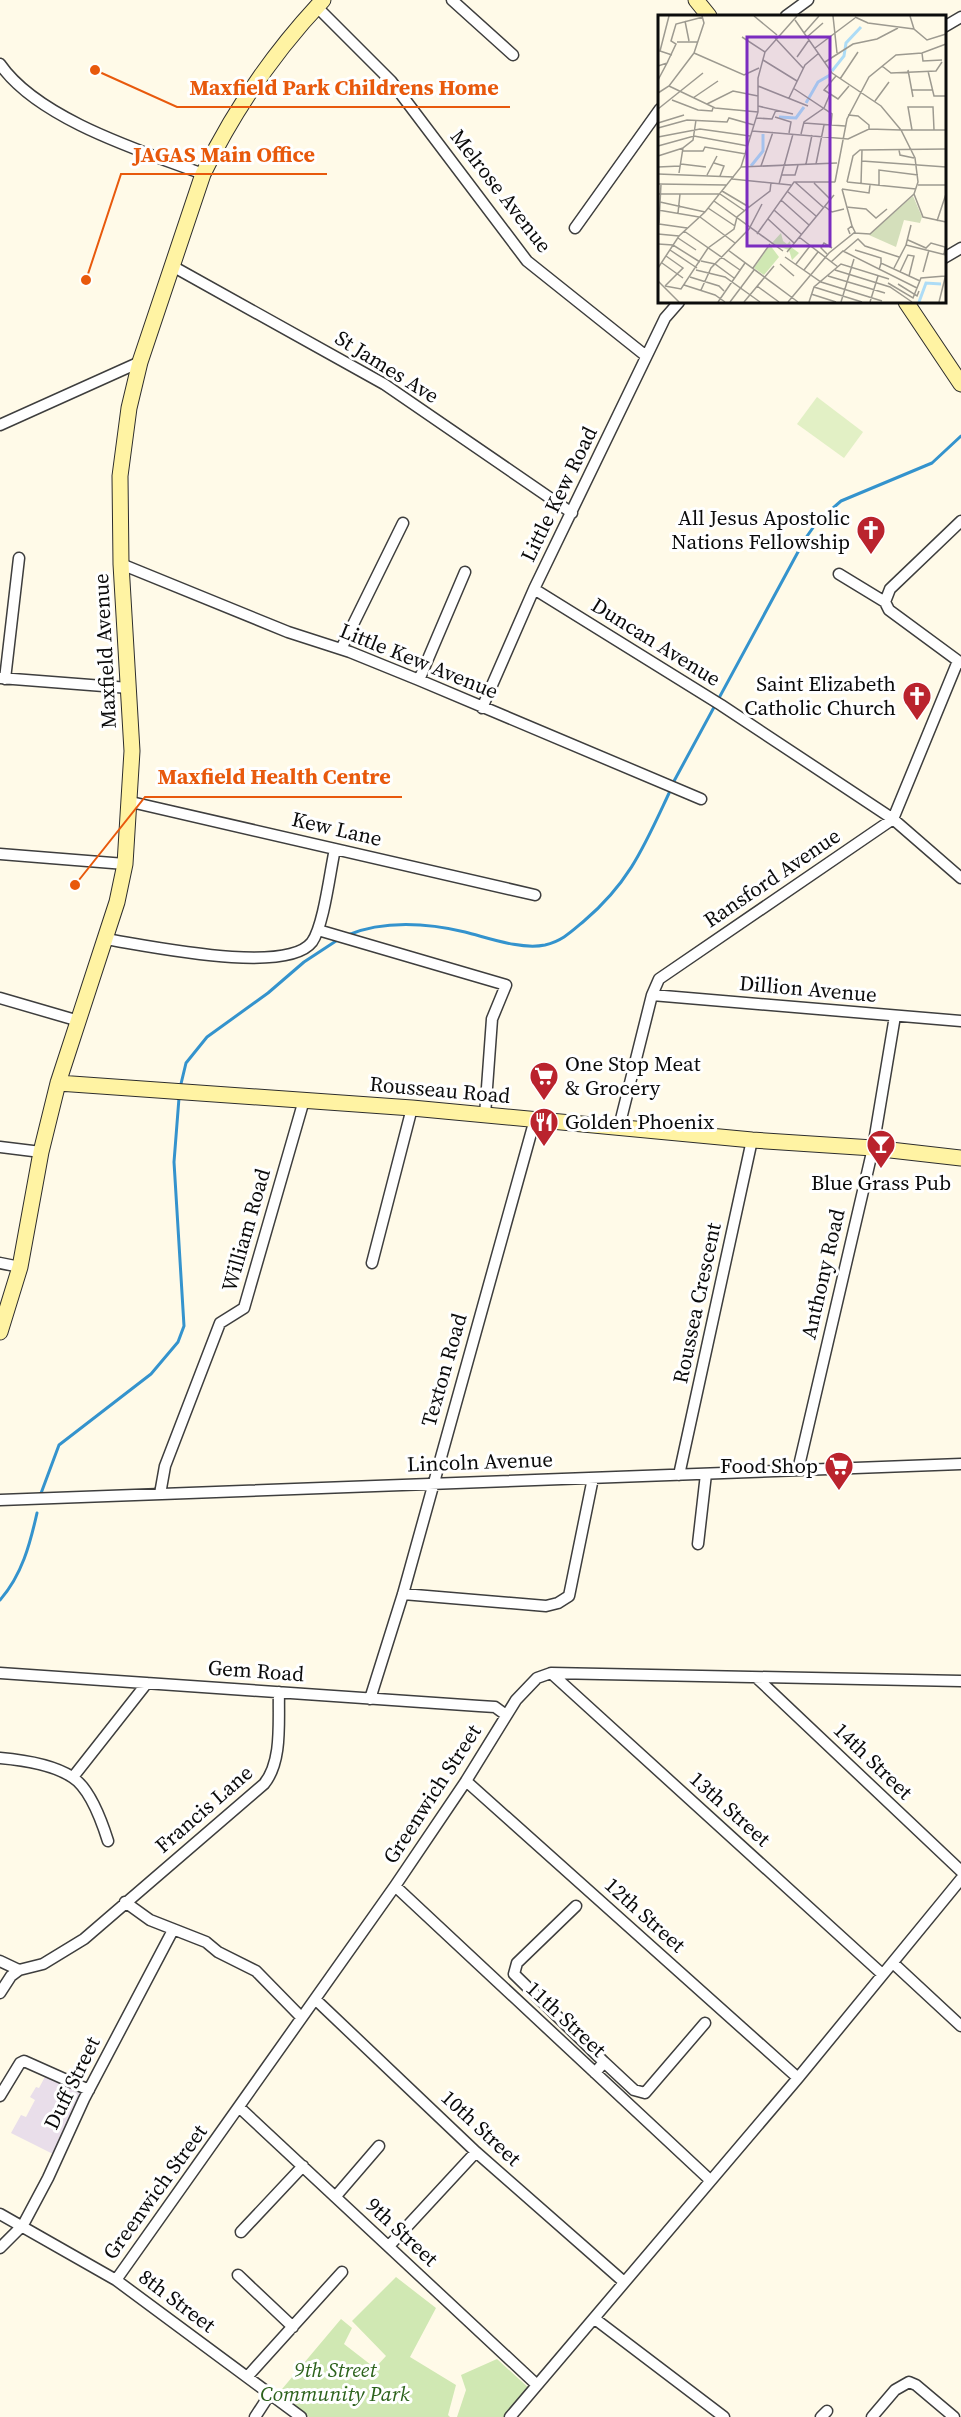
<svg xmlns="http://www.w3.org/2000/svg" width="961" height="2417" font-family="'Source Serif 4',serif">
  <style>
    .industrial { fill: #e9deea }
    .green { fill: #d0e8b3 }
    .pitch { fill: #e2f0c5 }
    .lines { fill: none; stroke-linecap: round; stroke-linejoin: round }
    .stream { stroke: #3493cd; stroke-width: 3 }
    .street-casing { stroke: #3e3e3e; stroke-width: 13 }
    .secondary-casing { stroke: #2d2d2d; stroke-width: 17 }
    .street { stroke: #fff; stroke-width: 10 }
    .secondary { stroke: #fff3a3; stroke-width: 15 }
    .labels { text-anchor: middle; stroke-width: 6; stroke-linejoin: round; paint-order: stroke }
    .street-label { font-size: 21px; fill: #0b0b0b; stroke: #fff }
    .poi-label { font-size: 21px; fill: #0b0b0b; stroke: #fff; text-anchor: end }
    .park-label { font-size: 21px; font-style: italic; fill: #2c621c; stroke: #fff }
    .inset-river { fill: none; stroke: #addcf6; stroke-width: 3 }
    .inset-road { fill: none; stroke: #9d9a90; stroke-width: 1.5 }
    .view { fill: #7b2cbf; fill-opacity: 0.15; stroke: #7b2cbf; stroke-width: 3 }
    .inset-edge { fill: none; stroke: #0b0b0b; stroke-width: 3 }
    .leader { fill: none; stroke: #e8590c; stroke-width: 2 }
    .callout-dot { fill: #e8590c; stroke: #fff; stroke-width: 2 }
    .callout-label { font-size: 22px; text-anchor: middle; font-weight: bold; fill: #e8590c; stroke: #fff; stroke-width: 6; stroke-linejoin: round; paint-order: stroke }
  </style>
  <rect width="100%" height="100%" fill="#fffae8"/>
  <!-- industrial -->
  <path class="industrial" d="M47,2073L87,2094L55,2155L11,2133L21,2115L26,2117L35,2100L30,2097L36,2087L39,2088Z"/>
  <!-- green -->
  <path class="green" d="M396,2277L436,2308L410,2357L456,2385L448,2415L450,2417H309L277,2395L341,2319L352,2328L344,2344L375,2368L386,2356L352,2321Z
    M497,2359L532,2391L508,2417H457L466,2390L461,2375Z"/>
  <!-- pitch -->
  <path class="pitch" d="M817,397L863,432L844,458L797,424Z"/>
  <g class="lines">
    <!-- stream -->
    <path class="stream" d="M673,783L805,539L817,522L841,501L932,463L961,436
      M348,935C383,920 428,923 465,932C489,938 521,950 545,945C562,941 571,932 584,921C631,881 645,844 671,789
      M180,1088L186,1063L207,1037L268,993L304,962L339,939
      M40,1496L59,1445L151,1374L178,1342L184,1326L174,1162L179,1098
      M0,1600C22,1575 30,1544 37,1513"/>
    <!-- street casing -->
    <g class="street-casing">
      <path id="street" d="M452,0L513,55
        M317,7L391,81L527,261L646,356
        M786,16L808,0
        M944,27L961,17
        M0,64C38,119 141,151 203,174
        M575,228L660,109
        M944,258L961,248
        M174,267L384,384L572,513
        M0,425L140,362
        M961,521L890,589L885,602L889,610L961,663
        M121,564L288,632L350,652L419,680L701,799
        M839,574L885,602
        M534,589L721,705L893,819L961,878
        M341,649L403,523
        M0,678L129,688
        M5,679L19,558
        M419,680L465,572
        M482,708L534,589L665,318L679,302
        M131,802L535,895
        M0,854L125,864
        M318,930L506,985L492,1019L485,1115
        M105,939C145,945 286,976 312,942C324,925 330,871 335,849
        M652,995L961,1021
        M0,998L79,1021
        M619,1127L652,995L659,979L893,819L958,661
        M0,1147L41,1152
        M0,1263L20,1267
        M372,1263L412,1108
        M798,1470L873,1148L895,1016
        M679,1475L752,1140
        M160,1494L165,1466L220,1323L244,1308L304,1100
        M0,1500L961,1464
        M698,1544L706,1474
        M403,1594L546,1606L558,1603L569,1596L593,1478
        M0,1673L479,1706L495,1707L506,1715
        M551,1673L881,1973
        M758,1679L961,1871
        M370,1699L403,1594L535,1119
        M0,1758C23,1760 52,1764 72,1777C90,1788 102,1822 108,1841
        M73,1777L147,1683
        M466,1781L798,2078
        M395,1886L710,2180
        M125,1902L150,1920L206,1942L218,1952L256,1971L301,2017
        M576,1906L517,1963L514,1974L604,2062L595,2073
        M0,1961L19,1970L43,1964L84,1939L264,1784C283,1761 278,1720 279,1692
        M893,1963L961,2026
        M0,1993L11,1976L19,1970
        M315,1999L476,2152L624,2282
        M604,2062L634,2090L645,2093L705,2023
        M0,2096L20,2063L24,2061L89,2090
        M240,2108L537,2385
        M336,2196L379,2146
        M0,2214L116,2280L301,2417
        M241,2232L303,2166
        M389,2246L476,2152
        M0,2248L23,2225L48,2178L84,2099L173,1930
        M238,2275L293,2327
        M116,2280L395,1886L466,1781L516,1700L537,1678L551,1673L961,1681
        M595,2319L724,2417
        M247,2377L342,2272
        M255,2417L270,2394
        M510,2417L798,2078L961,1879
        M821,2417L827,2411
        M872,2417L895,2390L909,2382L916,2385L954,2417"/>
    </g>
    <!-- secondary casing -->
    <g class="secondary-casing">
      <path id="secondary" d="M696,0L709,16
        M906,302L961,384
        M58,1083L412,1108L752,1140L873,1148L961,1158
        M0,1332L20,1267L41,1152L58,1083L117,902L125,864L132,751L121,564L120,476L129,408L140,362L203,174C234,110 274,52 323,0"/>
    </g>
    <!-- street -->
    <use href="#street" class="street"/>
    <!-- secondary -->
    <use href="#secondary" class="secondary"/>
  </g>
  <!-- icons -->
  <defs>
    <g id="church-pin" transform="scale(1.5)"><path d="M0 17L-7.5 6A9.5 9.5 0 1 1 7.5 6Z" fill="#ba232d" stroke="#fff"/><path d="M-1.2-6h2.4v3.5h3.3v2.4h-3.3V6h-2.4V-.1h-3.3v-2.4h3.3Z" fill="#fff"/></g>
    <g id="supermarket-pin" transform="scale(1.5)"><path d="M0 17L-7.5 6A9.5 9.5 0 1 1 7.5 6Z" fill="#ba232d" stroke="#fff"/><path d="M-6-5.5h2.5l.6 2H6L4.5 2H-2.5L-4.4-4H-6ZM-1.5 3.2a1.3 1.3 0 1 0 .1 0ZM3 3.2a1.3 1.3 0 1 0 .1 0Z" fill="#fff"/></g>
    <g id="restaurant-pin" transform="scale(1.5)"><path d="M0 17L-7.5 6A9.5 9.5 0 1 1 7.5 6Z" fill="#ba232d" stroke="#fff"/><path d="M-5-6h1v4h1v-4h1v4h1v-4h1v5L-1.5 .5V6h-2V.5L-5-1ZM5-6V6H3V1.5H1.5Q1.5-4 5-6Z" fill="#fff"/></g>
    <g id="bar-pin" transform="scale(1.5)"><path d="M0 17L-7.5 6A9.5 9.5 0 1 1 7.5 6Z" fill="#ba232d" stroke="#fff"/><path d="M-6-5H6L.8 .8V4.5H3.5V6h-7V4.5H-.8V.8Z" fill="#fff"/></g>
  </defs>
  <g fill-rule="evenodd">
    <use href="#church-pin" x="871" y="530"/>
    <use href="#church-pin" x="917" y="696"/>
    <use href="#supermarket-pin" x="544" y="1076"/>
    <use href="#restaurant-pin" x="544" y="1122"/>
    <use href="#bar-pin" x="881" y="1144"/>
    <use href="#supermarket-pin" x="839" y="1466"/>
  </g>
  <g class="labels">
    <!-- street labels -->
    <g class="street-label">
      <text transform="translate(501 191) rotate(52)" y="7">Melrose Avenue</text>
      <text transform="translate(387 367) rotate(32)" y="7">St James Ave</text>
      <text transform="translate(559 494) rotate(-64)" y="7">Little Kew Road</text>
      <text transform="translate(656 642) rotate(32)" y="7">Duncan Avenue</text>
      <text transform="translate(105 651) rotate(-93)" y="7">Maxfield Avenue</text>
      <text transform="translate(419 661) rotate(22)" y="7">Little Kew Avenue</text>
      <text transform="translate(337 829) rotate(13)" y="7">Kew Lane</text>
      <text transform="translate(772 878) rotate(-34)" y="7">Ransford Avenue</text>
      <text transform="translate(808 989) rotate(5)" y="7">Dillion Avenue</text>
      <text transform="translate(440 1090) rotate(5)" y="7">Rousseau Road</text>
      <text transform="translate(246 1230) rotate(-74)" y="7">William Road</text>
      <text transform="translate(823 1274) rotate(-77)" y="7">Anthony Road</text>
      <text transform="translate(697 1303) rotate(-78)" y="7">Roussea Crescent</text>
      <text transform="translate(444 1370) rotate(-74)" y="7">Texton Road</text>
      <text transform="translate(480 1462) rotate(-2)" y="7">Lincoln Avenue</text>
      <text transform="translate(256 1671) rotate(4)" y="7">Gem Road</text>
      <text transform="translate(873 1761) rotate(44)" y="7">14th Street</text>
      <text transform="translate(432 1794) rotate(-57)" y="7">Greenwich Street</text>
      <text transform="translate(204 1809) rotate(-41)" y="7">Francis Lane</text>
      <text transform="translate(730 1809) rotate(42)" y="7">13th Street</text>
      <text transform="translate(645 1915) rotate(42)" y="7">12th Street</text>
      <text transform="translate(566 2019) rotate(43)" y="7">11th Street</text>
      <text transform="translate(72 2083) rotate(-64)" y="7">Duff Street</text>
      <text transform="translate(481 2128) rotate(43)" y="7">10th Street</text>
      <text transform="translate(155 2192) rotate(-54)" y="7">Greenwich Street</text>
      <text transform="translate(402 2232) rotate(43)" y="7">9th Street</text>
      <text transform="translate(177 2301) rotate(37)" y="7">8th Street</text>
    </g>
    <!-- poi labels -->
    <g class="poi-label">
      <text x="850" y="525">All Jesus Apostolic<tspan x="850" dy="24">Nations Fellowship</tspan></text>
      <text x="896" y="691">Saint Elizabeth<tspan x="896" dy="24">Catholic Church</tspan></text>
      <text x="565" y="1071" text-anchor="start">One Stop Meat<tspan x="565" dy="24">&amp; Grocery</tspan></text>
      <text x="565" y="1129" text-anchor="start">Golden Phoenix</text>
      <text x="881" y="1190" text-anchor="middle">Blue Grass Pub</text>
      <text x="818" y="1473">Food Shop</text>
    </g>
    <!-- park labels -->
    <g class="park-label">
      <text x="335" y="2377">9th Street<tspan x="335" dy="24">Community Park</tspan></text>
    </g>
  </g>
  <!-- overview -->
  <g transform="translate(658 15)">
    <rect width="288" height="288" fill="#fffae8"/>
    <path d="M123,218L125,226L129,229L132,226L133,232L141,238L134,245L131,235L113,229ZM112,230L121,242L106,260L96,253Z" fill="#d0e8b3"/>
    <path d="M255,181L264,202L262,208L246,205L238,232L211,220Z" fill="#d4dfbb"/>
    <path class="inset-river" d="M174,56L186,41L188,28L203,12M148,88L160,67L172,60M121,102L138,103L146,92M93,151L105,136V119M261,287L268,268L283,269"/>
    <path class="inset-road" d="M11,1L2,36L14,40M96,1L119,20M175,1L179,38M252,1L256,14L269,25L288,19M197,2L210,8L256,14M137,5L174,58L223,91L243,115H288M27,6L31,26M146,18L161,1M84,22L107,37M149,22L165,8M117,23L145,53M19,27H40M157,33L197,3M36,38L46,8L44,1M264,38L265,46L284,45M139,42L151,25M105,45L139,66M167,47L195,29L219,24L240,13M9,48L18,29L13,26L18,9L45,2M0,51L9,48L0,65M224,51L233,58L278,56L284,47M250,55L255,82M270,56L276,81H288M178,61L166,75L180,84L191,71M182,64L200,37M11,71L57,93L100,97M100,71L150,91M135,73L174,99L173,110M254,75H274M0,78L11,71L36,38L86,60L101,53M35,83L60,66M131,83L147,50L161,38M14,85L40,95L54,96L55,93M217,86L231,67M49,89L75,76L100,81M100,91L135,99M0,94L45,58M190,100L200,101L211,110V114M117,102L133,107L131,118M98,103L114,104L118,95M0,108L26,100M146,108L187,111M0,113L29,105L69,107L71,103L96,110M254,115L250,92H275L276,115M94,116L190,124L211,114L243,115L257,143L260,167L256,179L265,202L288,207M143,119L146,107L166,93L172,79M0,122L42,114L92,121M0,131L36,121L90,131M241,135L242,140L256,143M24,136H45L47,132L88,139M0,141L25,133M204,146L288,152M56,148L66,151L62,161M23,149L48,152M148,149L154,120M158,149L166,110M103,151L115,117M0,152L22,151M83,152L179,148M21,158L25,133L35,125L38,105M0,159L76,162M49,160L59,141M124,160H137L140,150M74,164L133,170M137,167L165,192M177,167L189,104L211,62L238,40L264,38L288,29M189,167L195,141L202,135L288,134M189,167L258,174M156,168L172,184M0,169L68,170M121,169L135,119M203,169L204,135M260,170H288M221,171V155L260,160M184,174L194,211M184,174L211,178L212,170M64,176L91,192L112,176L113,168M129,176L158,201M0,179H62L87,196M123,185L151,210M56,186L125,236M2,187L47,197M166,191L174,197L186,194M188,192L208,194L218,203L229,194M50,193L77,211M0,195L41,202M116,195L143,219M20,198L22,179M42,202L77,228M110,204L136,228M279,206L288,179M1,208L3,169M1,209L29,213M253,210L248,230L288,240M26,216L82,255M196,218L212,219L256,179M0,219L21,221M99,219L136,167H177M141,222L180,252M20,223L38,235M250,225L268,233L273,228L287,232L286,240M0,229L15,230L42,247M12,235L39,253M70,235L140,287M197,235L223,243V248M186,236L200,224L207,231L241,242M129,237L176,180M169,239L163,233L166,228L174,233M127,242L163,267L224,286M43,246L57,249L76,263M173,247L185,236L259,273M4,248L25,263M122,249L136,261M138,249L152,231M0,253L21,221L47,197L83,152L100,97V63L107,37L139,1M95,253L112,229M236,253L248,230M38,255L67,262L102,287M146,255L160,237M177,255L232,272L254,287M221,255L223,248L262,266M242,257L250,240L256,241L251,261M265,257L271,235M170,261L227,278M32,262L61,271L66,276M0,266L21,287M230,268L255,283L263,263L287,261M240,269L259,281L261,276M26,270L57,280L67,287M7,271L23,274L50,233L76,214L79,202L91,192M7,271L25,253L8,241M99,271L121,287M156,272L204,287M43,275L53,253L91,214L104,189M153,279L178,287M60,287L87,248M72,287L96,255M86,287L116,251M130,287L171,238L197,217L194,211L190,214L192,219M151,287L156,272L183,249L231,264M183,287L196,244M212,287L220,261M281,287L288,259"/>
    <path class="view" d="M89,22H172V231H89Z"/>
    <rect width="288" height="288" class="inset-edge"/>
  </g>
  <!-- callouts -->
  <path class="leader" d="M95 70L177 107H510M86 280L121 174H327M75 885L145 797H402"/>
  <g class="callout-dot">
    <circle cx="95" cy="70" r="6"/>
    <circle cx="86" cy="280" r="6"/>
    <circle cx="75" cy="885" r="6"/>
  </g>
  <g class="callout-label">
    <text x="344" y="95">Maxfield Park Childrens Home</text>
    <text x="224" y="162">JAGAS Main Office</text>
    <text x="274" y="784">Maxfield Health Centre</text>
  </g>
</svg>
